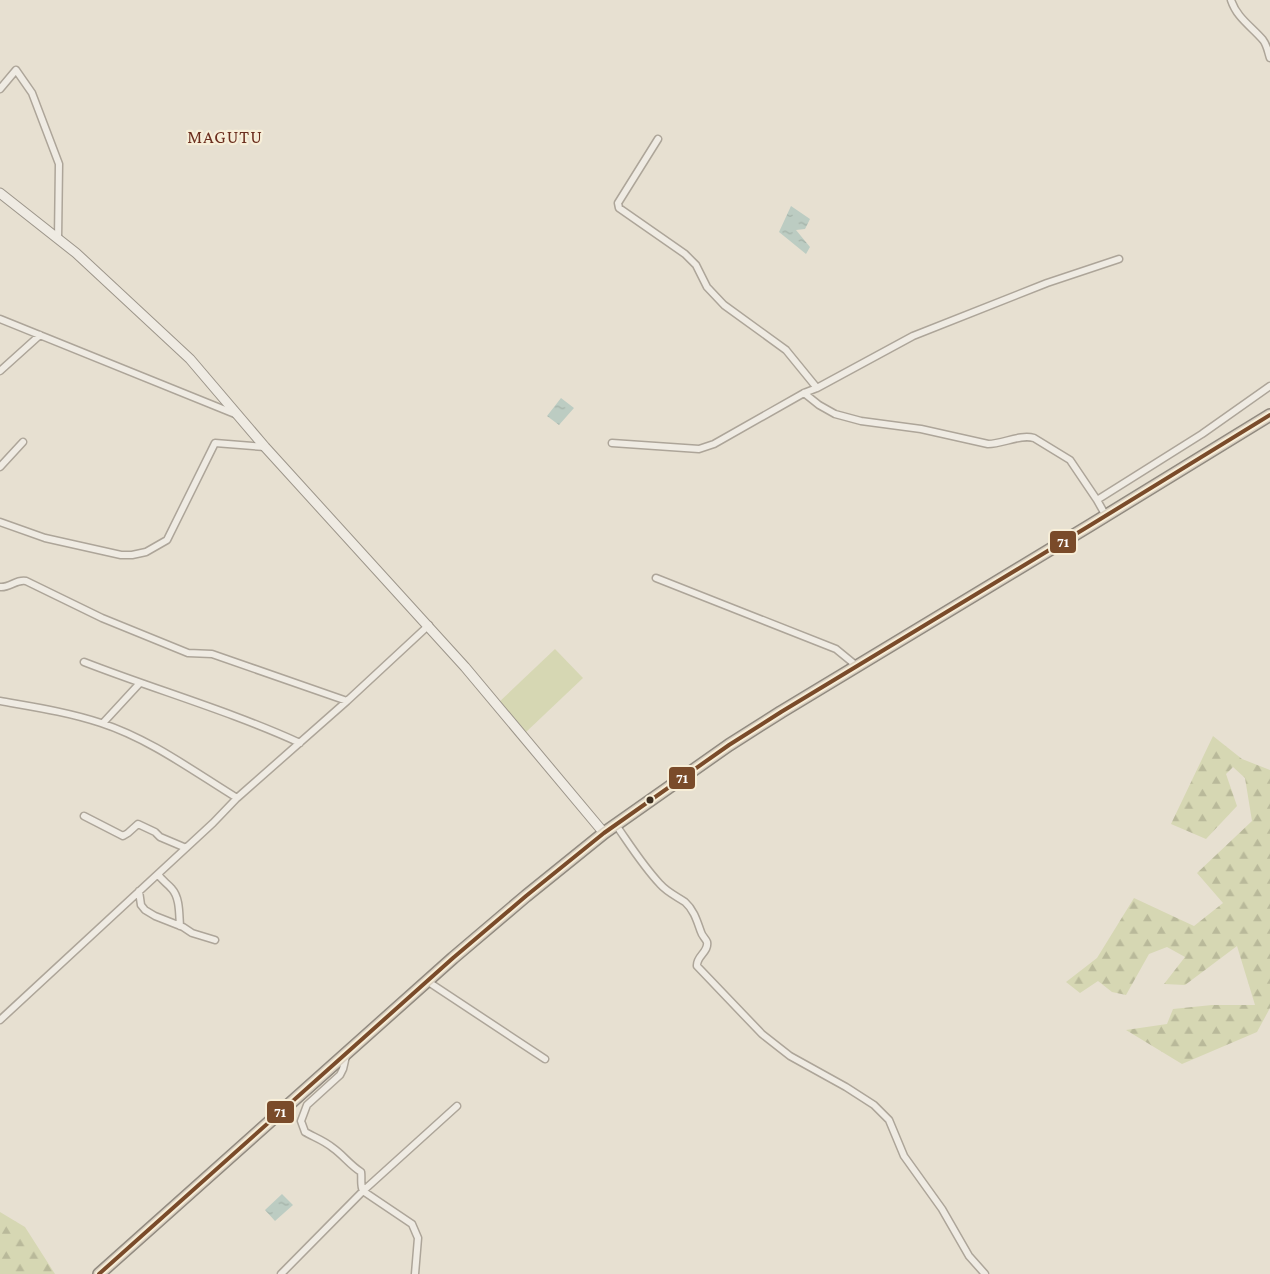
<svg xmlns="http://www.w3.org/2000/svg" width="1270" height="1274" font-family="'Crimson Pro',serif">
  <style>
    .forest { fill: url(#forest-firs) }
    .park { fill: #d6d7b3 }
    .water { fill: url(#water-ripples) }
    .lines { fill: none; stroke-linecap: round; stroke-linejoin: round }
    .street-casing { stroke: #ada599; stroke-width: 9 }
    .secondary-casing { stroke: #9c958a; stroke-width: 11 }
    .highway-casing { stroke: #928b80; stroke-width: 14 }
    .street { stroke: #efebe3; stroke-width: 6 }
    .secondary { stroke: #efebe3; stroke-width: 9 }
    .highway { stroke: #dad1c2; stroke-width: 11 }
    .bus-1-casing { stroke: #f7eed8; stroke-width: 8 }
    .bus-1 { stroke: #7a4b2a; stroke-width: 4 }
    .bus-dot { fill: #3d2e20; stroke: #f7eed8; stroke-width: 2 }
    .labels { text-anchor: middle; stroke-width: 4.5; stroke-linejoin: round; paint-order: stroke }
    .quarter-label { font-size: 18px; letter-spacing: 1px; fill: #6b2e1e; stroke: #f7eed8 }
    .line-badge { stroke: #f7eed8; stroke-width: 2 }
    .badge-label { font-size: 14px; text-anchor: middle; font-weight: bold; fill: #fff }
  </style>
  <defs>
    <pattern id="forest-firs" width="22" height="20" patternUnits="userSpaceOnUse" patternTransform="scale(1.25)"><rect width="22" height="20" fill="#d6d7b3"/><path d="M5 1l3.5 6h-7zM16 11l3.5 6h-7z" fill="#b9b99a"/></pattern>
    <pattern id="water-ripples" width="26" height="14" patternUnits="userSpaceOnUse" patternTransform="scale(1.25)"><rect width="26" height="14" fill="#bcccc2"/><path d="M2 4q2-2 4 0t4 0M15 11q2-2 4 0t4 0" fill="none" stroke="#a2b0a6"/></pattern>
  </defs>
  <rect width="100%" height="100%" fill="#e7e0d1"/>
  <!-- forest -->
  <path class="forest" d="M1213,736L1242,759L1270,770V1008L1257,1032L1182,1064L1126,1030L1167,1024L1173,1009L1212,1005H1255L1237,946L1185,985L1164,984L1185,957L1167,947L1149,954L1126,995L1112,992L1098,981L1080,993L1066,982L1097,958L1134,898L1194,926L1223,903L1197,873L1252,821L1245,778L1233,767L1226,774L1237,806L1206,839L1171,824Z
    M0,1212L25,1227L55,1274H0Z"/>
  <!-- park -->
  <path class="park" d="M555,649L583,678L525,733L497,704Z"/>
  <!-- water -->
  <path class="water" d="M791,206L810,219L805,229L796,230L810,247L806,254L779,232Z
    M561,398L574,408L559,425L547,416Z
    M282,1194L293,1205L275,1221L265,1210Z"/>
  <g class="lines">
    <!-- street casing -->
    <g class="street-casing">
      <path id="street" d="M1231,0C1237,18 1251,26 1263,40C1267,45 1268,52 1270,58
        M0,89L16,70L32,93L59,164L58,239
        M658,139L618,203L619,208L685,254L696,265L707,287L724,305L786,350L817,388
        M0,319L235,414
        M0,371L40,335
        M804,393L819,405L835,414L861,421L921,429L988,444C1003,444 1020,434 1034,438L1070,460L1097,500
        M612,443L699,449L714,444L804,393L817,388L913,336L1047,283L1119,259
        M0,467L23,442
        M1106,516L1097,500L1202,434L1270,386
        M0,522L45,538L121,555H132L146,552L167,540L215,443L265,447
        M656,578L836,649L858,667
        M0,587C10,588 16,579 26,581L102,618L188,653L212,654L347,701
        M84,662C156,690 230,711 300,743
        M0,701C34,707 68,712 101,723C150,739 193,771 237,798
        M103,723L139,684
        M84,816L123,836L128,833L138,824L155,832L160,837L186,848
        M616,825C630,845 643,866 660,884C667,892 676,896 685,902C694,910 697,921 701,932C702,936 706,939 707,942C709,952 696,956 697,966L762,1034L790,1056L846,1087L874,1105L889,1120L904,1156L942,1209L969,1256L985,1274
        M158,874C162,881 167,883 172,889C180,898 179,914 180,926
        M139,891L141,905L145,910L155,916L183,927L192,933L215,940
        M427,981L545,1059
        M0,1020L213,823L237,798L347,701L429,625
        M346,1056L343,1069L340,1075L307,1105L301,1121L305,1132C314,1137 325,1141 333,1148C343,1155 350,1165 361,1172C362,1178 360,1185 363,1191L412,1224L418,1238L415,1274
        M281,1274L363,1191L457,1106"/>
    </g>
    <!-- secondary casing -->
    <g class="secondary-casing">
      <path id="secondary" d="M0,193L76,253L190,359L265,447L465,667L604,833"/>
    </g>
    <!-- highway casing -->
    <g class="highway-casing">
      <path id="highway" d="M99,1274L453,958L526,896L604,833L729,745L781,712L1089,526L1270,415"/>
    </g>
    <!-- street -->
    <use href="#street" class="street"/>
    <!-- secondary -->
    <use href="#secondary" class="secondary"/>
    <!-- highway -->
    <use href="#highway" class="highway"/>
    <!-- bus-1 casing -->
    <g class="bus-1-casing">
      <path id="bus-1" d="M99,1274L453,958L526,896L604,833L729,745L781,712L1089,526L1270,415"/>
    </g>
    <!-- bus-1 -->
    <use href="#bus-1" class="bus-1"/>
  </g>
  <!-- markers -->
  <circle class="bus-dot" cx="650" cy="800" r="4.5"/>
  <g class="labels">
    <!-- quarter labels -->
    <g class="quarter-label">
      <text x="225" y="143">MAGUTU</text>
    </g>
  </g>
  <g class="line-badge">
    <rect x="1049" y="530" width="28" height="24" rx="5" fill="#7a4b2a"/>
    <rect x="668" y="766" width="28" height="24" rx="5" fill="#7a4b2a"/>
    <rect x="266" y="1100" width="29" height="24" rx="5" fill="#7a4b2a"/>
  </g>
  <g class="badge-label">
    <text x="1063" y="547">71</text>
    <text x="682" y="783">71</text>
    <text x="280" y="1117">71</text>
  </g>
</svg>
